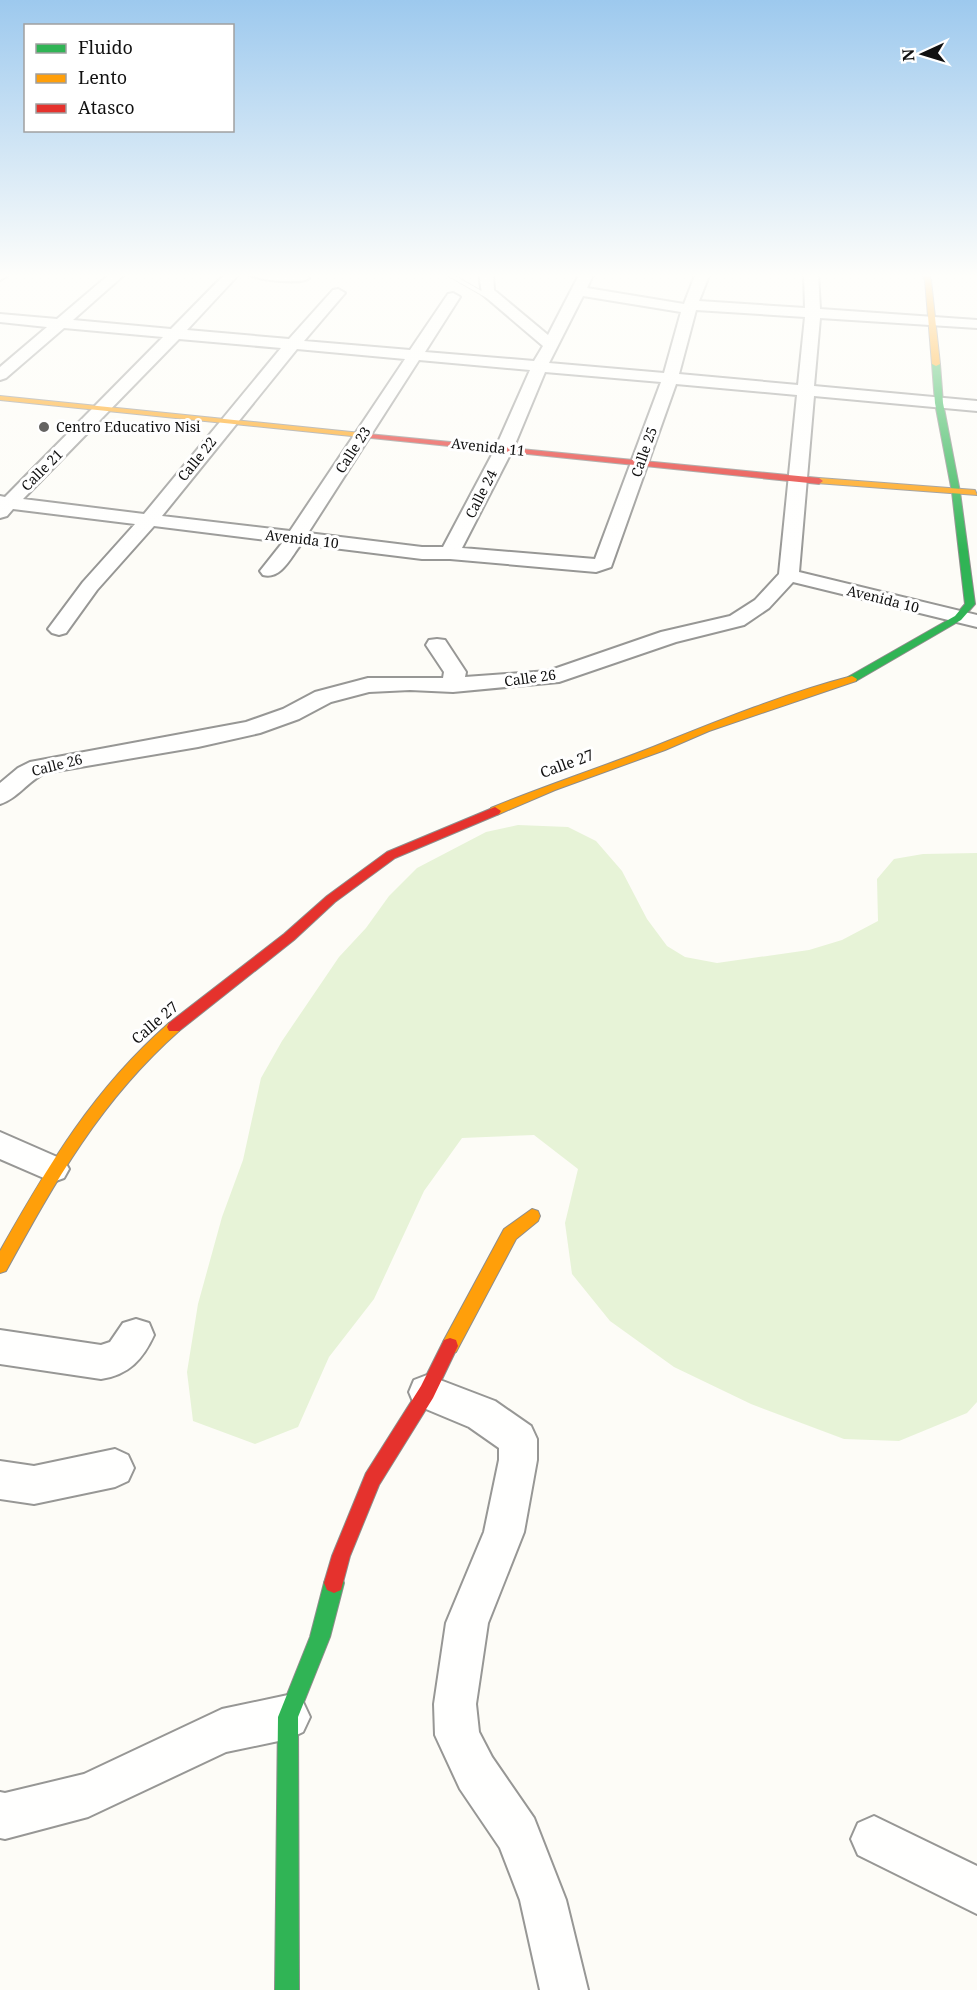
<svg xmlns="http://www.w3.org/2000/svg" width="977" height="1990" font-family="'Noto Serif',serif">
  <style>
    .green { fill: #e7f3d7 }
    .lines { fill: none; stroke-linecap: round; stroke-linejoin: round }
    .lane-casing { stroke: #979795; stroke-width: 2 }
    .street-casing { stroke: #979795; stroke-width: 4 }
    .fast-casing { stroke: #8e8d8b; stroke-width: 2 }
    .slow-casing { stroke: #8e8d8b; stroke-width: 2 }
    .jam-casing { stroke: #8e8d8b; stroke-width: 2 }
    .lane { fill: #fffffe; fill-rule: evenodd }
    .street { fill: #fffffe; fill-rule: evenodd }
    .fast { fill: #30b455; fill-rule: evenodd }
    .slow { fill: #ff9f0a; fill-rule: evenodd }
    .jam { fill: #e5322d; fill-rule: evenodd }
    .poi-dot { fill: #646362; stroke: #fff; stroke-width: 2 }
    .labels { text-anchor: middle; stroke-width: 6; stroke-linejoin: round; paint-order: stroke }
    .far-poi-label { font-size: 14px; fill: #111; stroke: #fff; text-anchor: start }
    .far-street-label { font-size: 14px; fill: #111; stroke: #fff }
    .street-label { font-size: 15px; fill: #111; stroke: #fff }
  </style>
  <rect width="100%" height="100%" fill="#fdfcf7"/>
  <!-- green -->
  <path class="green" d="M518,825L568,827L596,841L622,871L647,919L667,946L685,957L717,963L809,950L842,940L878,921L877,879L894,859L923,854L977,853V1402L967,1413L899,1441L844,1439L751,1404L674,1367L610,1321L572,1274L565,1223L578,1169L534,1135L462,1138L424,1191L374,1299L329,1357L298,1427L255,1444L193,1421L187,1372L198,1304L222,1217L243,1160L261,1078L282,1041L339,957L366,928L389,896L417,868L486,832Z"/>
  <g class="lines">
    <!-- lane casing -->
    <g class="lane-casing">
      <path id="lane" d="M443,273H450L499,301L494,302Z"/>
    </g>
    <!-- street casing -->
    <g class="street-casing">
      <path id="street" d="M0,273H12L0,280Z
        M111,273H126L73,320L171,329L226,273H240L187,330L289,339L333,290L338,289L345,293L304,341L410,350L448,294L453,293L460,297L425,352L534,361L543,346L482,294L479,273H493L494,290L548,335L580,273H594L587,288L684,304L696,273H710L699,301L805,308L804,273H818L820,309L977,320V328L820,318L814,386L977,401V411L814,396L799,572L977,615V627L793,582L769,608L744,625L676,642L559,682L453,692L410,690L369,692L331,702L299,719L260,733L198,747L45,773C28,781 17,799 0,804V783L18,768L30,762L246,722L283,709L315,692L368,678H443L444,672L426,645L429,640L437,639L445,640L466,672L465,677L548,671L661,632L730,616L755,600L779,574L797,395L676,384L611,567L596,572L450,559H422L301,544C291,557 281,580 263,575L260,571L283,542L154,526L97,590L66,633L59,635L52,633L48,629L83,582L135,524L13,509L7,516L0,518V496L5,497L163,337L64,328L6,378L0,380V367L47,327L0,322V314L57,319ZM583,296L681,312L664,373L549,363ZM696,310L805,317L798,385L679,374ZM179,339L281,348L144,514L23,499ZM297,349L405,359L290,531L162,516ZM419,360L530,370L495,449L443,547H422L308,533ZM545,372L661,382L595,559L462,548L513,449Z
        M247,273H291L307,275L309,278C302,285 254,280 247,273Z
        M0,1132L64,1160L69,1169L64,1178L53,1182L0,1159Z
        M136,1319L149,1323L154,1335C143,1359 129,1375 101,1379L0,1364V1330L101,1345L110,1342L123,1323Z
        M427,1375L495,1401L531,1426L537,1439V1460L524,1532L488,1623L476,1704L479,1732L492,1757L534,1818L566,1900L588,1990H540L520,1900L500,1848L460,1789L435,1735L434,1704L446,1623L484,1532L499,1460V1448L469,1427L414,1404L409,1392L414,1380Z
        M115,1449L128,1455L134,1468L128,1481L115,1487L34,1504L0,1499V1461L34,1466Z
        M288,1695L303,1702L310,1717L303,1732L288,1739L226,1752L88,1817L5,1839L0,1838V1792L5,1793L84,1774L222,1709Z
        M874,1816L977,1866V1914L858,1855L851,1839L858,1823Z"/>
    </g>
    <!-- fast casing -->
    <g class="fast-casing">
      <path id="fast" d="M936,362L940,364L943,403L960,492L975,604L961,620L856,681H848V677L955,616L965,604L952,492L935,403L932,364Z
        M334,1573L341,1576L344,1583L330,1637L298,1717L299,1990H275L278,1717L310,1637L324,1583L327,1576Z"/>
    </g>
    <!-- slow casing -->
    <g class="slow-casing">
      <path id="slow" d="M922,273H928L931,280L940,364L936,366L932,364L925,280Z
        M0,396L371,434L375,436L371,438L0,400Z
        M819,478L975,490L977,495L816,483L815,481Z
        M852,676L857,679L856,681L709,731L665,750L555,790L499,814L495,815L489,811L491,808C546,785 603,767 658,745C720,720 787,693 852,676Z
        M174,1022L179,1023L181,1027L179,1031C100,1101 56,1180 6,1271L0,1273V1251C49,1164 93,1090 169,1023Z
        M532,1209L538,1211L540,1216L538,1221L516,1239L456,1352L450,1354L444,1352L442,1346L444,1340L504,1229Z"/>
    </g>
    <!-- jam casing -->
    <g class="jam-casing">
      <path id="jam" d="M368,434L819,478L823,481L819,484L371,438H368Z
        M495,807L501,811L499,814L395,858L335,902L294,940L179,1031H169L167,1027L169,1023L284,934L327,896L387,852Z
        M450,1338L456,1340L458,1346L433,1398L379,1485L350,1556L341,1590L334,1593L327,1590L324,1583L332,1556L366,1473L421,1386L444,1340Z"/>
    </g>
    <!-- lane -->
    <use href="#lane" class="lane"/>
    <!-- street -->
    <use href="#street" class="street"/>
    <!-- fast -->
    <use href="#fast" class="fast"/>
    <!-- slow -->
    <use href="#slow" class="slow"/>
    <!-- jam -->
    <use href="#jam" class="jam"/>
  </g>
  <!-- sky -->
  <linearGradient id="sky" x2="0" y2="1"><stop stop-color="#9dc9ee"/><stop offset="0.5" stop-color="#fefefb"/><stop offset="1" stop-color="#fefefb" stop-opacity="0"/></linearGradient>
  <rect width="977" height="551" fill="url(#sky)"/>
  <!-- markers -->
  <circle class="poi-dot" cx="44" cy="427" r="6"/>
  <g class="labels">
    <!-- far-poi labels -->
    <g class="far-poi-label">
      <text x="56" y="432">Centro Educativo Nisi</text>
    </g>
    <!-- far-street labels -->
    <g class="far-street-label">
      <text transform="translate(488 447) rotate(6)" y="5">Avenida 11</text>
      <text transform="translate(353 450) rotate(-57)" y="5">Calle 23</text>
      <text transform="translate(644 452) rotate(-71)" y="5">Calle 25</text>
      <text transform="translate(197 459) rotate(-51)" y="5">Calle 22</text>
      <text transform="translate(42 470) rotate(-45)" y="5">Calle 21</text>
      <text transform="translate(481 494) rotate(-63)" y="5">Calle 24</text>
      <text transform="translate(302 539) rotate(7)" y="5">Avenida 10</text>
      <text transform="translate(883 599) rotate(14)" y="5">Avenida 10</text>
      <text transform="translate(530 678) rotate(-8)" y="5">Calle 26</text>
      <text transform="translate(57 765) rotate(-14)" y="5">Calle 26</text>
    </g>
    <!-- street labels -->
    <g class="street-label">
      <text transform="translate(567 764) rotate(-20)" y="5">Calle 27</text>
      <text transform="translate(155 1023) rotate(-41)" y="5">Calle 27</text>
    </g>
  </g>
  <!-- legend -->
  <rect x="24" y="24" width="210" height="108" fill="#ffffff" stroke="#a0a0a0" stroke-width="1.5"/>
  <rect x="36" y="44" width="30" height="9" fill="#30b455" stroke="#a0a0a0" stroke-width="1.5"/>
  <text x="78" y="54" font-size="18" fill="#111111">Fluido</text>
  <rect x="36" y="74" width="30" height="9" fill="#ff9f0a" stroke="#a0a0a0" stroke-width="1.5"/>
  <text x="78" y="84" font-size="18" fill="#111111">Lento</text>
  <rect x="36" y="104" width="30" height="9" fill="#e5322d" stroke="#a0a0a0" stroke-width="1.5"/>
  <text x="78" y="114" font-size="18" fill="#111111">Atasco</text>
  <!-- north arrow -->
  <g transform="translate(923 54) rotate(266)" stroke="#ffffff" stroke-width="4.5" paint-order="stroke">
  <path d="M0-4.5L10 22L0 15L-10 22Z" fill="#111111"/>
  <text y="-9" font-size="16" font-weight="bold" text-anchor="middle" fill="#111111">N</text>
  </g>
</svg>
